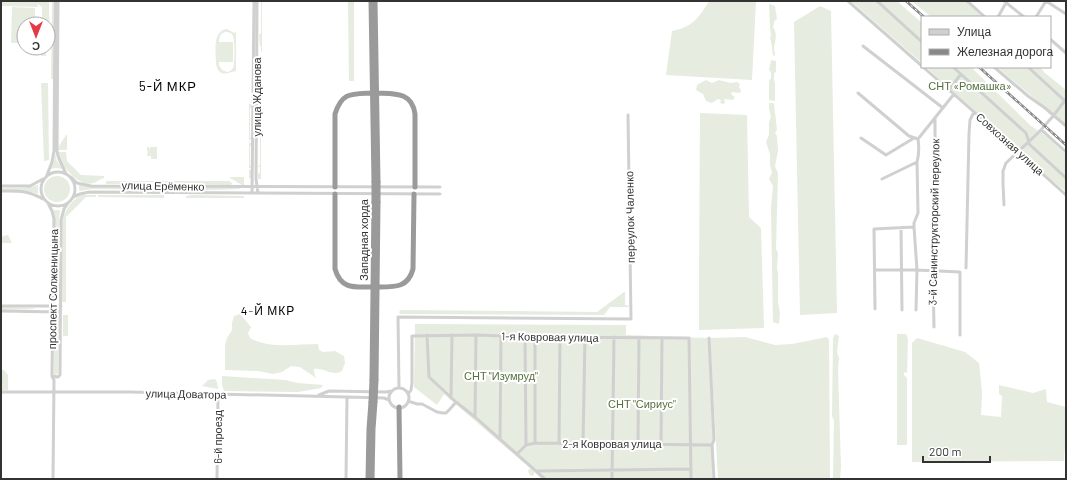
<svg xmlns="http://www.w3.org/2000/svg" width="1067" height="480" font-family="Barlow,sans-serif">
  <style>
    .green { fill: #e6ecdf; fill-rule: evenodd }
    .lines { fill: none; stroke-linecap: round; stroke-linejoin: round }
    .minor { stroke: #d0d0d0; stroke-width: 3 }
    .highway { stroke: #9a9a9a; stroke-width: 5 }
    .rail-casing { stroke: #888; stroke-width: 2.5 }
    .rail { stroke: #fff; stroke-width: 1; stroke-dasharray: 3; stroke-linecap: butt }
    .highway-bridge { stroke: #9a9a9a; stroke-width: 5 }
    .labels { text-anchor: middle; stroke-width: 4; stroke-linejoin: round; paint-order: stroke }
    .park-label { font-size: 11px; fill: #56703f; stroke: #fff }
    .street-label { font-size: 11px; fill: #333; stroke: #fff }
    .neighbourhood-label { font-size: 12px; letter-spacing: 1px; fill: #000; stroke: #fff }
    .quarter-label { font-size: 13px; letter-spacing: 1px; fill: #000; stroke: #fff }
  </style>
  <rect width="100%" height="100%" fill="#fff"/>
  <!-- green -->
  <path class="green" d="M1,1H49L50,48L47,49L46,56H41V48H48V24H42V7L37,4L38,7L1,6Z
    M52,1H53V79H51Z
    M261,1H262V52H261V46H260L259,35L261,33Z
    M348,1H354V81H349Z
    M709,1H756L752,80L666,75L672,31C691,28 700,17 709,1Z
    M851,1H897L922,23V63Z
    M912,1H967L985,17H931Z
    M769,4L775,6L777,19L775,20L773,27C778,34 775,41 774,48C774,49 775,54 775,55L773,56C772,50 772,43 770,38L771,35L770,27Z
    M820,6L831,11L837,313L800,315L794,22Z
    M12,7L35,8V24H24V43H11Z
    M226,29L229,30L234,33L236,32V71C227,73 219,78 216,64C216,53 212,32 226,29ZM225,32C229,32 232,33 233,36C235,40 235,65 233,68C231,71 230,71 227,72L222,70L219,65V39L221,34Z
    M219,42H233V62H219Z
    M771,60L776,61V72L774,73V80L775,83V101L769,100V80L771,79V72L769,70Z
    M926,67H971L1031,126L1048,137L1066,155V192L1016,150Z
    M997,67H1040L1045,73L1066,90V125Z
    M258,68H261V179H258V174L260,172V167H258L260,164V131L258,128V120L260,117V112H258L260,109V73L258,71Z
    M706,80L712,83L719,80L731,83L737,82L740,84L739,87L741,90L740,93L732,92L731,94L735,97L733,100L724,99L725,102L724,104L720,103L721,100L718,99L712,103L706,101L703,94L696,90L697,85Z
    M41,83H48L49,160L44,161Z
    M769,103H774L777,130L775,133L777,136L778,151L775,166L778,173L776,249L778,253L777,268L778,273V301L780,314L779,324L773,322L771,207L773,186L769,179L772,173L770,165V154L766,142L769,135V122L771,117L769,109Z
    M249,104H251L252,106L250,109V138L252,136V139H250L249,142L252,144L250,146V167L252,165V168H249V169L252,172L251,178H249Z
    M700,113L747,115L749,217L761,228L764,328L699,330V282Z
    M66,135H67V150H58C58,146 64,139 66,135Z
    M147,147H149V151L150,147H157V159H151V156H147L148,151L147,150Z
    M58,152H66L67,161L81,175L104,176V178C100,179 97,182 93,183C81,187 66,171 61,161C60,158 59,155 58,152Z
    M55,153L57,161L63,169L56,168L50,169L54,161Z
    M44 189a13 13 0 1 1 26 0a13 13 0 1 1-26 0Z
    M229,177H244V185C239,185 236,180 231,179V178Z
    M106,181H164V182H144V183L137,184H106Z
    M165,181H229L232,183L231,185L165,184Z
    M38,185V194C26,189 14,190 1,190V188C14,188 26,189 38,185Z
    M79,185H84L240,188L239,189L213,190L91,189L80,191L79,190Z
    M82,195H96V197H86L66,217V302H61L62,223C64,212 71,199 82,195Z
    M98,195H164V198L98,197Z
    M193,195L244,196V198H186V196Z
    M53,210H60L59,220V289L57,291L55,289V220Z
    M7,235H8L12,243H1V237Z
    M624,292H625V305L629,306V307H610L604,315L400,314L399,312L401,310L597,312Z
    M1,307L34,308V309L1,310Z
    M56,314L59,315L58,374L54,375V315Z
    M240,314L251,327L248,333L250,338C271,349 295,344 318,344L319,350L323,352L335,351L344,356L345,363L342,371C332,377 324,367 314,369V372L316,378L300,367L291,366L282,372L273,374L258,371L225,370V345L227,338L232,330V323L234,316Z
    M63,315H68V336H63Z
    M415,324L626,325V335L708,338L715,479H542L534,472V475L531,476L528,472L529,469H531L444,394L437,405L414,387Z
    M835,334L839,336L837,352L839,358L838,369L841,467L840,479H833L834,421L832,416L833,338Z
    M897,334H906L908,339L907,373L904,372V375L907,378V445H897Z
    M745,337L775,345L792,344L827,337L829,340L830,479H718L710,338Z
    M917,338L965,352L979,363L982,392L981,415L1001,417L1002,396L999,394V385L1033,393L1046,389L1047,402L1066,407V429L1064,461L912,462V343Z
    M1,370H4L8,375V390H1Z
    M222,376L286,380L297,383L323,385L321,388L298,392L224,391L222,385Z
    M215,379L217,382L218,389L202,386L208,380Z"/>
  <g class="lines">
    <!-- minor -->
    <path class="minor" d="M58,1L57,151C58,160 63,166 66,174
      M257,1L256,179L258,193
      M848,1L922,66
      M877,1L922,42
      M967,1L985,17
      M1004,1L1024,17
      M1046,1L1066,14
      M998,17L1007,1
      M1036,17L1046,1
      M1050,39L1066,53
      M863,46L943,108
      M923,67L974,112L1066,195
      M953,67L1026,133L1029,142
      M994,67L1028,96L1045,108L1066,126
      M1028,67L1065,101
      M949,90L961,74
      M858,93L909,136L918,139
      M1041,130L1045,133L1066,152
      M861,138L886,155L914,138
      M918,139L954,94
      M1028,143L1066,178
      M41 189a17 17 0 1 1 34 0a17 17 0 1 1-34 0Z
      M47,175L52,162L54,151L55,1
      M71,177L77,183L91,186L440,187
      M882,179L917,162C919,155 919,146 918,139
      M1,186H30L43,179
      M1,191C18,191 28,190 43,199
      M252,193L254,1
      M73,197L80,194L89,192L440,194
      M48,203L52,211L54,219L52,376L54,380L53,479
      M1004,205L1003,184V171L1006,163L1039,132L1054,115L1066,99
      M901,228L902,310
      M966,268L969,134L970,120L974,112
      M875,270H917L960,272V335
      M1,306H61
      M875,309L874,229L914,227
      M916,310L917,270L914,227V223L918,213L917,162
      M1,311L60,312
      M934,327L933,275L935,271V118
      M427,335L429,377L456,402L475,417L545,479
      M525,337L526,445
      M709,338L714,440L712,445L714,479
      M52,376L58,377L60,375L61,220L64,209L68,203
      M399,388L398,317L631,319L628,115
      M389 398a10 10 0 1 1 20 0a10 10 0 1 1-20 0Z
      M1,392H130L347,397L384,398L389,400
      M408,394L411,390L412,383V336L476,335L535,337L689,338L691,479
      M319,395L329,391L386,392L392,391
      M451,398L452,335
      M408,401L417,404H422L437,412L443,413H446L450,409L456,402
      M475,417L476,335
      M500,439L501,336
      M535,443V337
      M559,443L560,337
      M583,444L585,337
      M638,444L639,338
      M661,444L662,338
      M517,454L526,445L535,443L712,445
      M536,471L691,469
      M217,479L218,394
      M346,479L347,397
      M612,479L614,337"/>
    <!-- highway -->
    <path class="highway" d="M371,1L374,182
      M375,1L378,182
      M376,93C393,94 412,91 415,114V187
      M335,187V114C342,92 351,94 372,93
      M335,194V269C341,290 355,287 373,287
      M377,287C395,287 408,288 413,269L414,194
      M372,380L374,202
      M376,380L378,202
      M399,407L400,479
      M368,479L369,429L371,402
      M372,479L373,429L375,402"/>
    <!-- rail casing -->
    <g class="rail-casing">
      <path id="rail" d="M906,1L924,17
        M979,67L1066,145"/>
    </g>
    <!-- rail -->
    <use href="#rail" class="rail"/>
    <!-- highway-bridge -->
    <path class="highway-bridge" d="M374,182V202
      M378,182V202
      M371,402L372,380
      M375,402L376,380"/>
  </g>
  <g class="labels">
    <!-- park labels -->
    <g class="park-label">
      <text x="970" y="90">СНТ «Ромашка»</text>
      <text x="501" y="380">СНТ "Изумруд"</text>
      <text x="642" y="408">СНТ "Сириус"</text>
    </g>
    <!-- street labels -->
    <g class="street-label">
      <text transform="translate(257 97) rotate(-90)" y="4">улица Жданова</text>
      <text transform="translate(1010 144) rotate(42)" y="4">Совхозная улица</text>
      <text transform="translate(163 186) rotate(1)" y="4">улица Ерёменко</text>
      <text transform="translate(630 217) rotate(-91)" y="4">переулок Чаленко</text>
      <text transform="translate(934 222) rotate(-89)" y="4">3-й Санинструкторский переулок</text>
      <text transform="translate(364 240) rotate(-90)" y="4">Западная хорда</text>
      <text transform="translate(53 289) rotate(-89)" y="4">проспект Солженицына</text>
      <text transform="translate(550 337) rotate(1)" y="4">1-я Ковровая улица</text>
      <text transform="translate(186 394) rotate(1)" y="4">улица Доватора</text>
      <text transform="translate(218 437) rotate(-90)" y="4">6-й проезд</text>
      <text x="612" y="448">2-я Ковровая улица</text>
    </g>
    <!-- neighbourhood labels -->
    <g class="neighbourhood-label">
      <text x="268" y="315">4-Й МКР</text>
    </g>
    <!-- quarter labels -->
    <g class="quarter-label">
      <text x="168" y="91">5-Й МКР</text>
    </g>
  </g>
  <!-- border -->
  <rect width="1067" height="480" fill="none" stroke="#333333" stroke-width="4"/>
  <!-- legend -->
  <rect x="921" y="16" width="130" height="52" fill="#ffffff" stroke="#adadad"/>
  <rect x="929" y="29" width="20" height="6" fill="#d0d0d0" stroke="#adadad"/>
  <text x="957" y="36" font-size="12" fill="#333333">Улица</text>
  <rect x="929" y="49" width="20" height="6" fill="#888888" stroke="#adadad"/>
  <text x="957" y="56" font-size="12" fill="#333333">Железная дорога</text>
  <!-- north arrow -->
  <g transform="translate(36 36) rotate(180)"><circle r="19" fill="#ffffff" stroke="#adadad"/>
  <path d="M0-3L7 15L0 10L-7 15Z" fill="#e63946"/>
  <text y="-6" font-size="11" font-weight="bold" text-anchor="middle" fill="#333333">С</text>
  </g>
  <!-- scale -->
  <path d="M923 456v6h67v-6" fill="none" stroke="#333333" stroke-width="2"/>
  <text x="929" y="456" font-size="12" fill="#333333" stroke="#ffffff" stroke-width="3" paint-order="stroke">200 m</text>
</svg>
